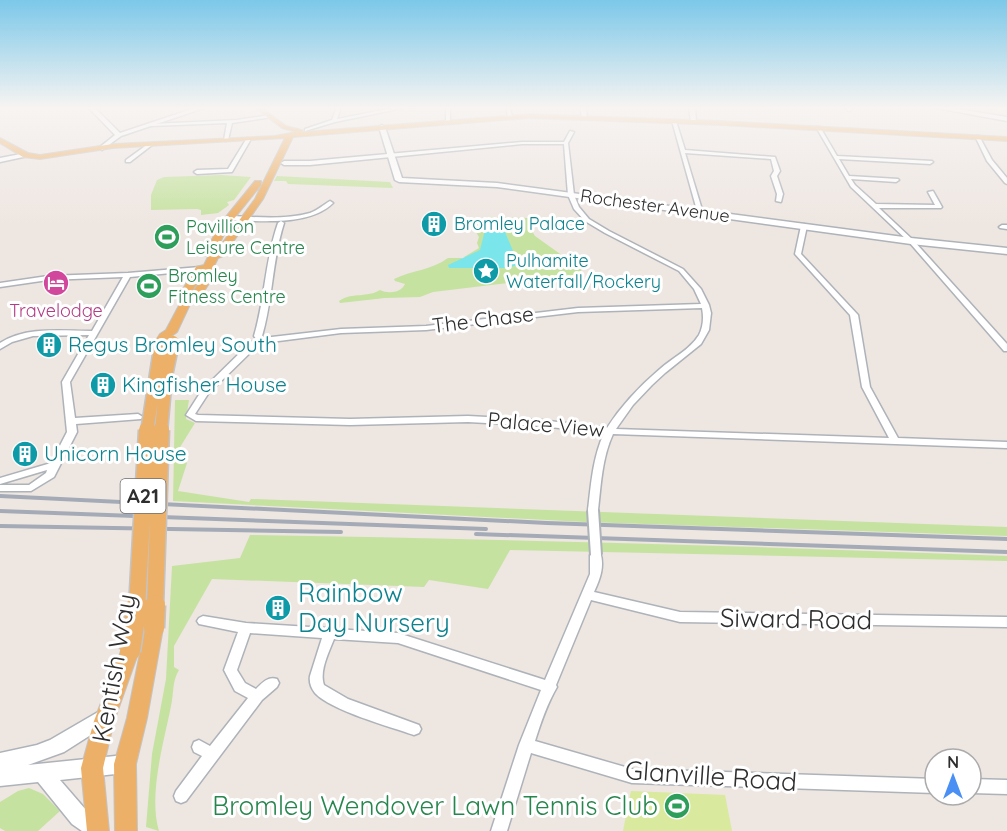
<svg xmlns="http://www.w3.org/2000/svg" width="1007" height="831" font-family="Quicksand,sans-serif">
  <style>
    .green { fill: #c6e2a1 }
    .pitch { fill: #d9e99d }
    .water { fill: #7ae6eb }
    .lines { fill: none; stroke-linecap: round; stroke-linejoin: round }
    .street-casing { stroke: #aeb3b9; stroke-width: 3 }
    .secondary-casing { stroke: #aeb3b9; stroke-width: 3 }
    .primary-casing { stroke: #c4c4c4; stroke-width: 2 }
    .street { fill: #fff; fill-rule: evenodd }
    .secondary { fill: #fff; fill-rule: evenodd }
    .primary { fill: #ecb069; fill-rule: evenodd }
    .rail { stroke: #a4abb7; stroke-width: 4 }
    .street-bridge-casing { stroke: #aeb3b9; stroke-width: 14; stroke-linecap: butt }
    .primary-bridge-far2-casing { stroke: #c4c4c4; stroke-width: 15; stroke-linecap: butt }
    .primary-bridge-far1-casing { stroke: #c4c4c4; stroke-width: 19; stroke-linecap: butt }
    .primary-bridge-casing { stroke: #c4c4c4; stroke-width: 23; stroke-linecap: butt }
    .street-bridge { stroke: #fff; stroke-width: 10 }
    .primary-bridge-far2 { stroke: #ecb069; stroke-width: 12 }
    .primary-bridge-far1 { stroke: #ecb069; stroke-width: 16 }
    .primary-bridge { stroke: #ecb069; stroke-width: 20 }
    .labels { text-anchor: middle; stroke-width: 6; stroke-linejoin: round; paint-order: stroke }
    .far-street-label { font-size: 18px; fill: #2e2e2e; stroke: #fff }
    .far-culture-label { font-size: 18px; fill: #0d838f; stroke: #fff; text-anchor: start }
    .far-leisure-label { font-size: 18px; fill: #27864d; stroke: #fff; text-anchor: start }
    .far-hotel-label { font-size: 18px; fill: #b23c85; stroke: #fff }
    .shield { fill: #fff; stroke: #6d6d6d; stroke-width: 1.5 }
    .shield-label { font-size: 20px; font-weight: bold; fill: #2e2e2e }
    .street-label { font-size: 21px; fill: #2e2e2e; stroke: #fff }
    .culture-label { font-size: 21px; fill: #0d838f; stroke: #fff; text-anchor: start }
    .near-culture-label { font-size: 26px; fill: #0d838f; stroke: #fff; text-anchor: start }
    .near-street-label { font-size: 26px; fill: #2e2e2e; stroke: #fff }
    .near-leisure-label { font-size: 26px; fill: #27864d; stroke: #fff; text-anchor: end }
  </style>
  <rect width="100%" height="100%" fill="#eee6e1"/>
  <!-- green -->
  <path class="green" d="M221,175L251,177L234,200L227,202L229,205L218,213L201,215V210L197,209L151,210V195L157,180L164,177Z
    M277,176L390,182L393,188L288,184L286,181H274Z
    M484,217L528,218V225L535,236L563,256L583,267L578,277L566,280L541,279L433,292L420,297L385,298L340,303L339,301C352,292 367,298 380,290C388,294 401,293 405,284L395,281L394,279C413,270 432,270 448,258H462L465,262L459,265L461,267L515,265L504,236L497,224L493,225L487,237L491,243C485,253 477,261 464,257L479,248L477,243L479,237L473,227H479L476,222Z
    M175,400H189L186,419L195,423L177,452L187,463L178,491L249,502L251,499L1007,527V536L585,522L173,501Z
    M250,535C503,539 755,546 1007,556V561L510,550L488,589L429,580L424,587L212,579L174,646V667L179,670C172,681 174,693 171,706C164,742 148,795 159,831L146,827L152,754L166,679L172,566L240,558Z
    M29,788L43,794L60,811L38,831H5L0,828V802L18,791Z"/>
  <!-- pitch -->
  <path class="pitch" d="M631,791L725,795L732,831H623Z"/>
  <!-- water -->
  <path class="water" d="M497,222L502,225L519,265L506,268H449L448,265L480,250L486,226Z"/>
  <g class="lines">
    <!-- street casing -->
    <g class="street-casing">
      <path id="street" d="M337,107H341L337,119L398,107H408L335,122L305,131V129L332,120Z
        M446,107L450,108V121L448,122L446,121Z
        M506,107H510L512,118L508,117Z
        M846,107H850L852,110L848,111Z
        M895,107H901L899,108Z
        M270,115L272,117L232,123L228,140L226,141L224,140L227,123L151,126L149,125L151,124L237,120Z
        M674,120L676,121L685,150L775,157L780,171L777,176L783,194L781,202L776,201L777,194L771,176L774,171L771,159L685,153L703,213L698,214L672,121Z
        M816,127H820L837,156L932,161L933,162L930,164L839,159L849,176L898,179L899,180L896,182L851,179L855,185L876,204L935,205L928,192L933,191L942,207L941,208H879L913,240L1007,344V351H1004L909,242L851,187Z
        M570,131L574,132L568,143L574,195L579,207L589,219L609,231L683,269L701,289L709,305L711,313L709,330L701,344L665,373L652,385L633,405L616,429L889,438L862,387L850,315L795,254L801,226L804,224L807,226L801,254L858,315L870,387L898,438L1007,442V448L613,434C602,458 601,484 598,510L597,513H589L588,510C591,484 593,457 604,433L541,426L468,422L350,425L196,421L186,415L202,390L251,342L257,340L254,336C265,299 265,260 278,223L281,221L284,223C272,260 273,299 262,336L263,338L341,329L426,326L578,308L701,304L694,289L679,271L605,233L585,221L574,209L568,195L564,144H522L310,165H284L281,163L284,161H310L522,142H564ZM702,308C704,318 703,327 699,335C690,350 672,358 660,369C640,386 621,406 607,428L541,420L468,416L350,419L198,415L195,414L208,394L257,346L263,343L341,333L426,330L578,312Z
        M975,136H979L992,160L1007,178V184L1005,183L987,161Z
        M247,138L251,139L232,172L197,174L194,172L197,170L228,169Z
        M148,144L152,145L130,162H126V160Z
        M26,153L28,154V156L0,162V158Z
        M330,201L333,203C310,226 261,221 230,220L227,218L230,216C256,217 285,220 310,213C318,210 323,205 330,201Z
        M1002,225H1007V229L1000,228L999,227Z
        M200,267L203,269L202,270L130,277L70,382L75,418L138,414L143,417L141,419L76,424L77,432L54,477L31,491H0V485H29L46,473L47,470L0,484V478L51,463L67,432L62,382L89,335L33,336L12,342L0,349V343C27,326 61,331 92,331L123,277L48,280L0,287V283L48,276L128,273Z
        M596,551L600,552C605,566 600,579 594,592L680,612L1007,617V627L680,622L591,600L556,685L557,687C547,704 541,722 535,741L632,769L935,779V793L632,783L531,753L507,831H491L519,745L541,690L398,643L334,639C329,652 319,671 324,685L348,699L419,725L421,729L419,733L414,735C391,727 330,710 315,693C311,688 309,682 310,676L322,638L250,633L237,670L245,683L256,689C262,683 268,676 277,679L279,683L277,687L262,700L186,801L181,803L176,801L174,796L176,791L202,756L194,752L192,747L194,742L199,740L210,746L248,698L235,691L224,670L238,632L199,624L197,621L199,618L203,616L246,623L326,628L330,627L335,629L398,633L545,680L590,574V555L592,552Z
        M971,779L1007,780V794L971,793Z"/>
    </g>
    <!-- secondary casing -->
    <g class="secondary-casing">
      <path id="secondary" d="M88,107H94L120,133L198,107H207L121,136L102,150L100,149V147L115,135Z
        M580,107H586L587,119L582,118Z
        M689,107H695L696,123L691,122Z
        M931,107H946L1007,117V121Z
        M382,125L385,127L402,178L497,183L911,238L1007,248V254L911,244L497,187L399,182L395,180L379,127Z
        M105,708L111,710L114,716L111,722L64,752L28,765L125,755L132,758L135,764L132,770L125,773L60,780L86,810L104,822L106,831H82L72,824L38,782L0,786V753L37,745L50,740Z"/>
    </g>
    <!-- primary casing -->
    <g class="primary-casing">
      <path id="primary" d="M254,107H261L286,126L302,130L303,132L529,114L721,121L1007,137V141L721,125L529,118L293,137L263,199L223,256L218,258L214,266L218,269L201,296L192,300L177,332L169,338L165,345L161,346L155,342L160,334L166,330L183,298L180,294L196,267L204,265L208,257L204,254L221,223L255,181H261V185L228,226L215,253L255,199L285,138L113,148L40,159L23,157L0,143V138L28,153L40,155L113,144L275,136L296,132L282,128ZM207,270L193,292L191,293L204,271Z
        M154,621L160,623L163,628L147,718L136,764L137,831H115L114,764L127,718L145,628L148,623Z
        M130,643L137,645L139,651L114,721L103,768L109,831H87L81,768L94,721L121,651L123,645Z"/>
    </g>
    <!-- street -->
    <use href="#street" class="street"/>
    <!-- secondary -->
    <use href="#secondary" class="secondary"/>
    <!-- primary -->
    <use href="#primary" class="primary"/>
    <!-- rail -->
    <path class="rail" d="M0,496L547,523L1007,539
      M0,511L486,529
      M0,526L341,532
      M476,534L1007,552"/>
    <!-- street-bridge casing -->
    <g class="street-bridge-casing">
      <path id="street-bridge" d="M593,510L596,555"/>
    </g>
    <!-- primary-bridge-far2 casing -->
    <g class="primary-bridge-far2-casing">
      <path id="primary-bridge-far2" d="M147,432L161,342
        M161,432L166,376L173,342"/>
    </g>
    <!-- primary-bridge-far1 casing -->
    <g class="primary-bridge-far1-casing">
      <path id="primary-bridge-far1" d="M137,607L147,430
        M155,607L161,430"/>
    </g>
    <!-- primary-bridge casing -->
    <g class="primary-bridge-casing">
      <path id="primary-bridge" d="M154,628L155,605
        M130,651L137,605"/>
    </g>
    <!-- street-bridge -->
    <use href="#street-bridge" class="street-bridge"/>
    <!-- primary-bridge-far2 -->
    <use href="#primary-bridge-far2" class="primary-bridge-far2"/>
    <!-- primary-bridge-far1 -->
    <use href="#primary-bridge-far1" class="primary-bridge-far1"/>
    <!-- primary-bridge -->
    <use href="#primary-bridge" class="primary-bridge"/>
  </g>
  <!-- sky -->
  <linearGradient id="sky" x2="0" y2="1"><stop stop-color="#7cc8e9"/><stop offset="0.48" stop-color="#f7f4f2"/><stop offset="1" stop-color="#f7f4f2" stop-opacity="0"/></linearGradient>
  <rect width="1007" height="224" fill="url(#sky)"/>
  <!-- icons -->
  <defs>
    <g id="building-disc" transform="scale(1.35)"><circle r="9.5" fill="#0f9aa8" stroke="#fff"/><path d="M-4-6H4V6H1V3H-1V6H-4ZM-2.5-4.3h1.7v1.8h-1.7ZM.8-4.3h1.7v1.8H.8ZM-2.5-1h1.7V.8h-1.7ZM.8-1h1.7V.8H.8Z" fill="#fff"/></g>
    <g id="stadium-disc" transform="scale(1.35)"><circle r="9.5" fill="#2e9e5b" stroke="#fff"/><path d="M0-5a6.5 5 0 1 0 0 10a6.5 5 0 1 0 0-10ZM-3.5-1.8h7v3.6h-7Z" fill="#fff"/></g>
    <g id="sight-disc" transform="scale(1.35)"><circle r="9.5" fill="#0f9aa8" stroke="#fff"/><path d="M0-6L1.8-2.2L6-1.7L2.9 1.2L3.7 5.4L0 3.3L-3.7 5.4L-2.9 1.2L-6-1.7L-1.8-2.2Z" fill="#fff"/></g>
    <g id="hotel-disc" transform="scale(1.35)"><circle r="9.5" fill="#d1479c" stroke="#fff"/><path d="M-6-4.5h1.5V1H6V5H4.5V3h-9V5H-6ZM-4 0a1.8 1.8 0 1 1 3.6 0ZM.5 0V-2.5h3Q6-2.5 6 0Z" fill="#fff"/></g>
  </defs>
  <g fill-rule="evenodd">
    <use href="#building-disc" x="434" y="224"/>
    <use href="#stadium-disc" x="167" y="237"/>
    <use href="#sight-disc" x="486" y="271"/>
    <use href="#hotel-disc" x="56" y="283"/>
    <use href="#stadium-disc" x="149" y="286"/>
    <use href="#building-disc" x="49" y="345"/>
    <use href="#building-disc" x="103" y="385"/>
    <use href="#building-disc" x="25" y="454"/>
    <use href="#building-disc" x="278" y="608"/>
    <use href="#stadium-disc" x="677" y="806"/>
  </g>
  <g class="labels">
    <!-- far-street labels -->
    <g class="far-street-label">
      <text transform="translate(655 206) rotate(8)" y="6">Rochester Avenue</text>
    </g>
    <!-- far-culture labels -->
    <g class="far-culture-label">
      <text x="454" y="230">Bromley Palace</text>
      <text x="506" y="267">Pulhamite<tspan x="506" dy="21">Waterfall/Rockery</tspan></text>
    </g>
    <!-- far-leisure labels -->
    <g class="far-leisure-label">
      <text x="186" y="233">Pavillion<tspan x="186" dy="21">Leisure Centre</tspan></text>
      <text x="168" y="282">Bromley<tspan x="168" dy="21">Fitness Centre</tspan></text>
    </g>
    <!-- far-hotel labels -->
    <g class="far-hotel-label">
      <text x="56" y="317">Travelodge</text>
    </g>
    <!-- shield labels -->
    <rect class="shield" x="120.5" y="479" width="45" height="34" rx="4.5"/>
    <g class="shield-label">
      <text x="143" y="503">A21</text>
    </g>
    <!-- street labels -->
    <g class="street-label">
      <text transform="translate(483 320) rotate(-7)" y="7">The Chase</text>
      <text transform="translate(546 425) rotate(5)" y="7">Palace View</text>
    </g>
    <!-- culture labels -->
    <g class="culture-label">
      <text x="68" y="352">Regus Bromley South</text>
      <text x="122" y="392">Kingfisher House</text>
      <text x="44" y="461">Unicorn House</text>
    </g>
    <!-- near-culture labels -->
    <g class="near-culture-label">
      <text x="298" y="602">Rainbow<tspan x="298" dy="30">Day Nursery</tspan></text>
    </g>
    <!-- near-street labels -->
    <g class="near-street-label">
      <text transform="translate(796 619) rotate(1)" y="9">Siward Road</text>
      <text transform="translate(114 668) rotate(-80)" y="9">Kentish Way</text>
      <text transform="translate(711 776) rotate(4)" y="9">Glanville Road</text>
    </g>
    <!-- near-leisure labels -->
    <g class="near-leisure-label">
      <text x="658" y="815">Bromley Wendover Lawn Tennis Club</text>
    </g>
  </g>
  <!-- north arrow -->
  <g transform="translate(953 777)"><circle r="28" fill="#ffffff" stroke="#ababab" stroke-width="1.5"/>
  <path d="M0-4.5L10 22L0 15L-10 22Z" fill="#498ff4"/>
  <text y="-9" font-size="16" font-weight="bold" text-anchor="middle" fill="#2e2e2e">N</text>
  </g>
</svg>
